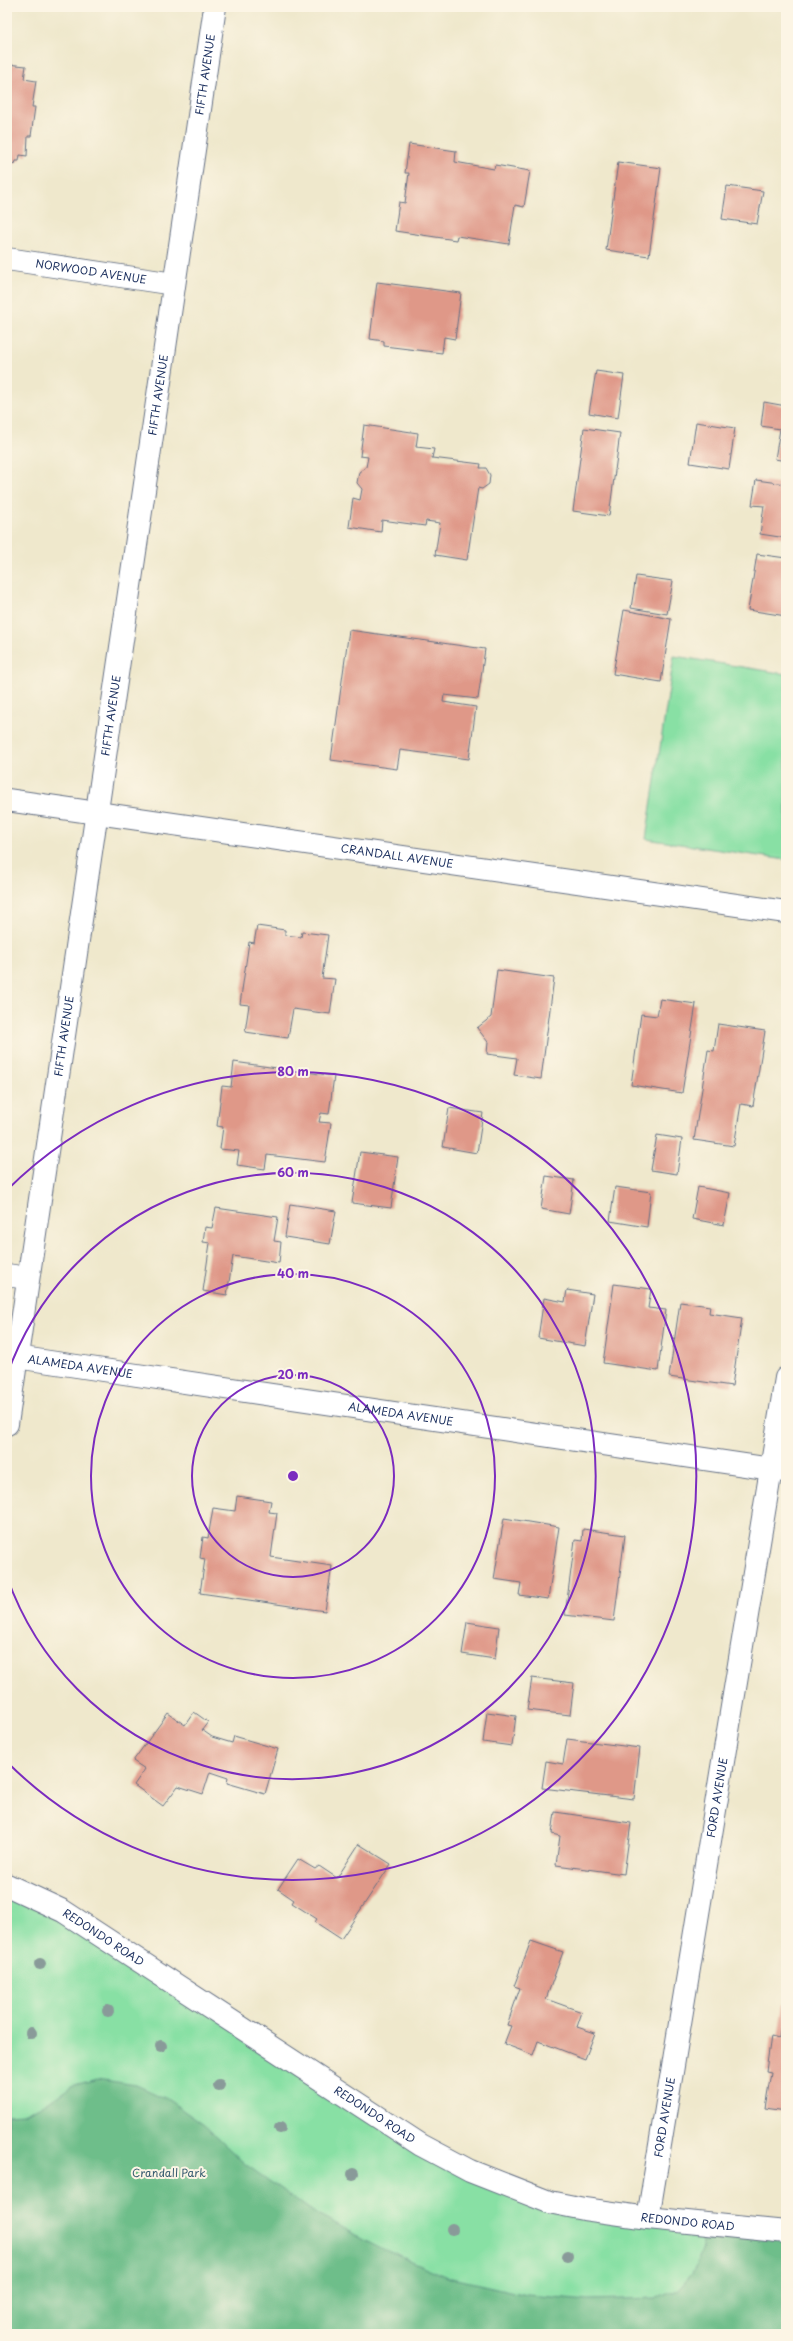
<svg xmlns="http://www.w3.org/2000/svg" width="793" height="2341" font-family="'Playpen Sans',sans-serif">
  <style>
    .green { fill: #88e0a4; stroke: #528881 }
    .forest { fill: #6ebe8a; stroke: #447674 }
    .building { fill: #df9888 }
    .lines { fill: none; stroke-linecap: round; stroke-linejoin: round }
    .minor-casing { stroke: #657084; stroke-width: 24 }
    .tertiary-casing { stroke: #657084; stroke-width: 24 }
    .minor { stroke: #fff; stroke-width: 22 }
    .tertiary { stroke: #fff; stroke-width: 22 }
    .tree { fill: #899a99 }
    .ring { fill: none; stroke: #7b2cbf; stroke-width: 2 }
    .labels { text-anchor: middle; stroke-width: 4; stroke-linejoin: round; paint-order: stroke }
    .street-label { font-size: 11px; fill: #1b2f5e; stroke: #fcf5e5 }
    .park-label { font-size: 11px; fill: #365b70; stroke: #fcf5e5 }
    .centre { fill: #7b2cbf; stroke: #fcf5e5; stroke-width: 2 }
    .ring-label { font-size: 12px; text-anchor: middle; font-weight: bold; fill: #7b2cbf; stroke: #fcf5e5; stroke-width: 4; stroke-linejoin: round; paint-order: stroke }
  </style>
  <rect width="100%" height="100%" fill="#fcf5e5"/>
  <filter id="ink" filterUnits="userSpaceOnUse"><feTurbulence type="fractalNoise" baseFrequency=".025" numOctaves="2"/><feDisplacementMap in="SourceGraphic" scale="8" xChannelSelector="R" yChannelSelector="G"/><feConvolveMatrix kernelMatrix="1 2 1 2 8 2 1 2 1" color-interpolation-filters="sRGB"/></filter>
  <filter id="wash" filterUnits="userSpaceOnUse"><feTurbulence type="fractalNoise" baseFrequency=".012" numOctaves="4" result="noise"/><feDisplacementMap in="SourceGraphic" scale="16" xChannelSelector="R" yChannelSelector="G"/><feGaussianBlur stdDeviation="0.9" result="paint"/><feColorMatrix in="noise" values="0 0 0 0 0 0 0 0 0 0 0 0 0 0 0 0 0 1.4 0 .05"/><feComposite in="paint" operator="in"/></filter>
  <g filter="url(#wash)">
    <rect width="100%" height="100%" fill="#efe8cc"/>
    <!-- green -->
    <path class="green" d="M674,656L786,674V860L646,839Z
      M7,1885L421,2145L549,2202L786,2232V2334H7Z"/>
    <!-- forest -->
    <path class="forest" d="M97,2079L136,2085L167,2099L204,2125L245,2164L319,2216L385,2250L448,2277L527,2295L589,2300L657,2298L678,2290L692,2274L702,2251L705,2224L786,2232V2334H7V2115L23,2114L49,2102L71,2086Z"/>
    <g id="blocks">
      <!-- building -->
      <path class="building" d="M7,64L26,66L24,79L36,81L32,107H35L31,136H28L27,156L20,155L19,161H16L15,164L7,162Z
        M409,144L456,151L455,162L494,169L495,165L530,171L524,207L515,205L509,244L457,236L456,240L395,231L399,202L405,203L409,173H405Z
        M618,162L661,168L649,256L606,250Z
        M727,186L763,191L757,224L722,219Z
        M377,282L461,293L455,339L444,337L442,353L384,346V341L370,339Z
        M596,371L624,375L618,418L589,413Z
        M764,402L786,406V461L775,459L780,429L761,426Z
        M696,422L735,428L729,469L690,463Z
        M364,425L418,433L416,447L434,449L432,458L481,464L480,468H486L490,475L489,484L482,489L478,488L467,560L435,555L440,523L426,521L425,526L382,520L381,532L349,527L353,498L360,500L362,489L357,483L359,472L366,467L368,457L360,456Z
        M584,428L620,433L609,516L573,511Z
        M756,480L786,484V538L760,534L764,506L752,505Z
        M757,554L786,558V616L748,610Z
        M636,576L673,581L667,614L631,608Z
        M624,610L671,619L661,682L613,674Z
        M349,630L485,649L478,699L444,695L443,702L476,707L469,759L400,750L397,769L331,760Z
        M257,926L285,930V935L301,937L302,932L328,935L322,978L335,979L330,1014L293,1009L288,1038L245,1032L249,1005L240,1004L249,942L254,943Z
        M497,970L554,978L541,1079L514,1075L517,1058L487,1054L488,1042L477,1028L491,1017Z
        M660,999L696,1004L682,1093L631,1085L641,1014L657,1016Z
        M718,1024L765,1031L753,1106L741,1104L734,1146L694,1140L708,1050L714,1051Z
        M234,1062L334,1076L329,1114L321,1113L319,1122L331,1123L325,1162L267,1155L265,1169L237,1165L239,1151L220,1149L223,1127L217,1126L222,1086L231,1087Z
        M449,1108L483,1113L477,1153L443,1147Z
        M657,1135L682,1139L677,1174L651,1170Z
        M360,1152L398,1157L391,1208L352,1203Z
        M546,1176L574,1180L569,1214L541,1209Z
        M615,1187L651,1192L647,1227L610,1221Z
        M698,1187L730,1193L724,1225L692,1219Z
        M290,1204L336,1211L330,1244L285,1237Z
        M216,1208L278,1217L274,1241L281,1242L279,1263L233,1256L227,1295L203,1291L210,1243L203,1242L205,1227L212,1228Z
        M614,1284L651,1289L648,1308L666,1310L658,1371L603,1363Z
        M567,1290L593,1294L585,1346L538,1338L544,1298L565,1302Z
        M680,1302L710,1306L709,1313L742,1318L732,1386L669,1377Z
        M237,1496L271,1501L269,1512L277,1513L271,1557L332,1566L325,1611L200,1593L205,1559L200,1558L203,1537L208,1538L213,1508L235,1511Z
        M504,1518L559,1527L548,1599L519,1595L521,1583L494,1579Z
        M583,1529L625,1535L614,1621L565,1615L575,1540L582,1541Z
        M467,1622L499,1627L495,1659L462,1654Z
        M532,1678L574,1683L570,1715L527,1710Z
        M194,1712L208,1722L202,1730L212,1737L232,1743L234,1736L278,1749L265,1794L227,1783L228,1778L210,1772L203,1794L178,1786L163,1806L134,1785L145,1769L133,1761L168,1713L185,1725Z
        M487,1712L516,1716L512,1746L483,1742Z
        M567,1739L640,1748L634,1799L542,1788L546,1761L563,1764Z
        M555,1812L631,1823L624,1874L556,1865L560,1836L552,1834Z
        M359,1844L391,1864L341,1939L315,1922L317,1919L292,1903L294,1900L278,1889L298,1859L315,1869L319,1866L337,1878Z
        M531,1941L563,1952L546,1999L582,2012L577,2027L595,2033L585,2059L538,2041L533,2055L504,2044L511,2026L507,2025L520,1988L514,1986Z
        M784,2004H786V2111L765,2108L771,2072L766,2071L771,2036L779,2038Z"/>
    </g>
  </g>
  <g filter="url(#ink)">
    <use href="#blocks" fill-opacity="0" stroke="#657084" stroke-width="1"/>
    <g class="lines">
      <!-- minor casing -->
      <g class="minor-casing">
        <g id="minor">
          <path id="s1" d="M7,259L174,284"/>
          <path id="s2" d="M7,800L786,912"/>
          <path d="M7,1275L27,1278"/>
          <path id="s3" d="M16,1357L785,1471"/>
          <path id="s4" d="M7,1885L63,1911L421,2145L470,2171L549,2202L584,2209L648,2218L786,2232"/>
          <path id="s5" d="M648,2218L786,1378"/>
        </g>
      </g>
      <!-- tertiary casing -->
      <g class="tertiary-casing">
        <g id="tertiary">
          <path id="s6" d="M7,1424L215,7"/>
        </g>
      </g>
      <!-- minor -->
      <use href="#minor" class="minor"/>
      <!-- tertiary -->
      <use href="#tertiary" class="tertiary"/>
    </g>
    <!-- trees -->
    <g class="tree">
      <circle cx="40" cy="1964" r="6"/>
      <circle cx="108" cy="2011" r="6"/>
      <circle cx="31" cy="2033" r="6"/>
      <circle cx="161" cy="2046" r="6"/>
      <circle cx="219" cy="2085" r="6"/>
      <circle cx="280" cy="2128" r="6"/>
      <circle cx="353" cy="2174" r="6"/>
      <circle cx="452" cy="2229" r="6"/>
      <circle cx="568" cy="2256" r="6"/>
    </g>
  </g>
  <!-- distance rings -->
  <g class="ring">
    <circle cx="293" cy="1476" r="101"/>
    <circle cx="293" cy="1476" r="202"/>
    <path d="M7 1375A303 303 0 1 1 7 1577"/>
    <path d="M7 1190A404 404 0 1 1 7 1762"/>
  </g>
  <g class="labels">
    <!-- street labels -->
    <g class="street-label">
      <text dy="4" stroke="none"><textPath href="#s6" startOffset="1364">FIFTH AVENUE</textPath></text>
      <text dy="4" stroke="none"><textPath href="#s1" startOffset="85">NORWOOD AVENUE</textPath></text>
      <text dy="4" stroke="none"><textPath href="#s6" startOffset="1040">FIFTH AVENUE</textPath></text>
      <text dy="4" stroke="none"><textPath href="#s6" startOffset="716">FIFTH AVENUE</textPath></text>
      <text dy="4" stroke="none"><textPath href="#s2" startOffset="394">CRANDALL AVENUE</textPath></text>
      <text dy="4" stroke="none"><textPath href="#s6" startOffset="392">FIFTH AVENUE</textPath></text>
      <text dy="4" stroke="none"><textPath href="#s3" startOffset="65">ALAMEDA AVENUE</textPath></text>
      <text dy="4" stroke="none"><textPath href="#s3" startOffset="389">ALAMEDA AVENUE</textPath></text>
      <text dy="4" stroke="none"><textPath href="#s5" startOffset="426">FORD AVENUE</textPath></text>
      <text dy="4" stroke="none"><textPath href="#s4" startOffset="110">REDONDO ROAD</textPath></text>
      <text dy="4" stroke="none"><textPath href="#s4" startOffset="434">REDONDO ROAD</textPath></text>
      <text dy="4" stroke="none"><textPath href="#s5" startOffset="102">FORD AVENUE</textPath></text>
      <text dy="4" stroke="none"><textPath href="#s4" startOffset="770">REDONDO ROAD</textPath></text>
    </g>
    <!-- park labels -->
    <g class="park-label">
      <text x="169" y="2177">Crandall Park</text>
    </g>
  </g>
  <circle cx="293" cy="1476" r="6" class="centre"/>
  <g class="ring-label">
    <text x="293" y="1076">80 m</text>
    <text x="293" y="1177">60 m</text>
    <text x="293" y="1278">40 m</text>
    <text x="293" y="1379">20 m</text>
  </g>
  <!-- margin -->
  <rect width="793" height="2341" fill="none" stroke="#fcf5e5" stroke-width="24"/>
</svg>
